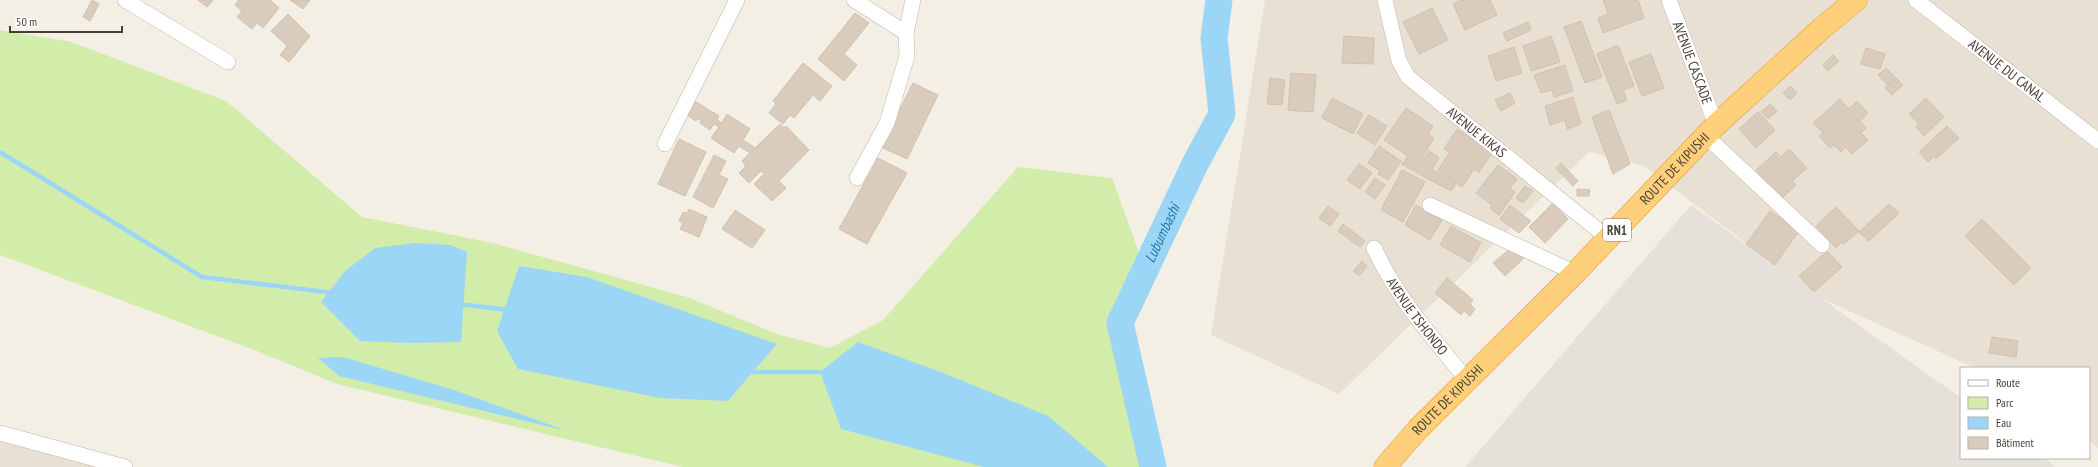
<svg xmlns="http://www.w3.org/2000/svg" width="2098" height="467" font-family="'PT Sans Narrow',sans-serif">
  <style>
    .residential { fill: #e8e0d2 }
    .industrial { fill: #e6e0da }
    .green { fill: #d2ecaa }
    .water { fill: #9cd6f6 }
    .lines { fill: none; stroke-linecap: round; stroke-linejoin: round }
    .stream { stroke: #9cd6f6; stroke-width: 4.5 }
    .river { stroke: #9cd6f6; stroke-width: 27 }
    .building { fill: #daccbc; stroke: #d2c1ac }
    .minor-casing { stroke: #c0b6a7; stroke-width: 16 }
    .trunk-casing { stroke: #ea9928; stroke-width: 23 }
    .minor { stroke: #fff; stroke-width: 15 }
    .trunk { stroke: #ffd07c; stroke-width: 22 }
    .labels { text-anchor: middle; stroke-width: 3; stroke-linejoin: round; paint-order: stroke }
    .shield { fill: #fff; stroke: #7e7871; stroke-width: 1 }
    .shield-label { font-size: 13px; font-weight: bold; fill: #473e34 }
    .street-label { font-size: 14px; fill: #473e34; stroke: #fff }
    .water-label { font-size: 15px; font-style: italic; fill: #2278ab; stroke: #fff }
  </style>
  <rect width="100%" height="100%" fill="#f4efe5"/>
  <!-- residential -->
  <path class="residential" d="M1265,0H2098V448L2089,441V368H1975L1816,296L1644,166L1589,152L1339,394L1211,335Z
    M0,440L129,467H0Z"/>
  <!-- industrial -->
  <path class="industrial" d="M1691,205L1961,398V458H2044L2056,467H1465Z"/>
  <!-- green -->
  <path class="green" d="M0,30L72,42L226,101L362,217L493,243L687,297L780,335L830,348L883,320L1018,167L1112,178L1141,258L1116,321L1144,429L1149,467H683L337,384L257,351L0,255Z"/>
  <!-- water -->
  <path class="water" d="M416,243L450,245L467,252L461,342L408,343L360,341L321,302L345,271L375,248Z
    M519,266L587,277L777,344L728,401L660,398L518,369L497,331Z
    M858,342L941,372L1048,416L1108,467H984L841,429L820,372Z
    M343,357L454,390L567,431L339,376L318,358Z"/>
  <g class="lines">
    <!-- stream -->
    <path class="stream" d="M0,152L202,277L334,293
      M459,304L509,310
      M746,372H820L825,374"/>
    <!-- river -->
    <path class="river" id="s1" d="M1153,467L1120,323L1195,164L1222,114L1214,38L1219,0"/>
  </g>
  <!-- building -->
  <path class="building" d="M92,0L99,4L90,21L83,17Z
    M198,0H213L207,7Z
    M239,0H270L279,8L263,28L257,23L252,29L237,17L242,11L235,5Z
    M290,0H310L303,9Z
    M1462,0H1490L1497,15L1465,30L1453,4Z
    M1603,0H1638L1644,18L1603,33L1598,18L1608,14Z
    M1432,8L1448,40L1419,54L1403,22Z
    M855,13L869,23L844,54L857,65L844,81L818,59Z
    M288,14L310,36L289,62L280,55L287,46L271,31Z
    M1581,21L1602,77L1585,83L1564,27Z
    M1528,22L1531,30L1507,41L1503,33Z
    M1344,36L1374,38L1373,64L1342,63Z
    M1551,36L1560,62L1531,71L1523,46Z
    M1618,45L1634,86L1623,90L1627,100L1617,104L1597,54Z
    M1514,47L1522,73L1496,81L1488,56Z
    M1866,48L1885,54L1880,69L1861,64Z
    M1651,54L1664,88L1642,96L1629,62Z
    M1833,55L1839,61L1828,71L1823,65Z
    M803,63L832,86L820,101L813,95L794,118L790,115L783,124L769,113L776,104L773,101Z
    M1565,65L1573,91L1554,97L1552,90L1541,93L1534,75Z
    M1886,68L1896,78L1888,85L1878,75Z
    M1291,73L1316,75L1313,112L1288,110Z
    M1270,78L1285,80L1282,105L1267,104Z
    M1896,78L1903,85L1892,95L1885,88Z
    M913,83L938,95L907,159L881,147Z
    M1790,86L1797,93L1790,100L1783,93Z
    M1510,93L1515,103L1501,111L1495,100Z
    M1573,97L1581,124L1567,129L1565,120L1550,125L1545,106Z
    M1332,98L1363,114L1353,134L1322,118Z
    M1926,98L1944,117L1924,136L1916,127L1919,124L1909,114Z
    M1840,99L1849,109L1857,101L1868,113L1860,121L1866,128L1861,133L1868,140L1852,154L1845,147L1841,152L1834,145L1830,148L1819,136L1823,133L1813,123Z
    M693,100L719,116L717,120L722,123L727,114L750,129L743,140L755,148L780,124L784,128L786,126L809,150L779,181L786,188L772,201L754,184L764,174L761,171L749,183L739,173L746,166L742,161L750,153L739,146L734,153L711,138L719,127L714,124L710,130L700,123L701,120L698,118L696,121L684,113Z
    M1770,104L1777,111L1768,119L1761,112Z
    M1406,108L1433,126L1428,134L1434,138L1414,171L1402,164L1408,156L1384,140Z
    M1609,110L1630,164L1613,174L1592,117Z
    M1758,112L1775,130L1756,148L1739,129Z
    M1369,115L1387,126L1375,145L1357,133Z
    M1947,126L1959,138L1936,159L1934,156L1928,162L1919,152Z
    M1457,129L1492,153L1479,172L1474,169L1462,187L1438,170L1450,152L1444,149Z
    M679,139L706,152L685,196L658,184Z
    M1379,146L1401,161L1388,180L1378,174L1380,171L1368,163Z
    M1789,149L1807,168L1792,181L1796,185L1782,198L1756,170L1776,152L1781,157Z
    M1429,151L1439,158L1432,169L1456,184L1451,191L1415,172Z
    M714,155L726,161L719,175L728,179L713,208L693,197Z
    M878,158L907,173L867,244L839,229Z
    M1561,163L1578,181L1573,186L1556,168Z
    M1359,164L1372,173L1360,189L1347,180Z
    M1498,165L1517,179L1510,188L1515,192L1499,215L1490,208L1492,205L1476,193Z
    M1402,170L1425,182L1403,222L1381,210Z
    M1375,178L1385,185L1375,199L1365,192Z
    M1525,186L1533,191L1523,203L1516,198Z
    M1577,189L1590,190L1589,196H1577Z
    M1553,203L1568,219L1545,243L1529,227Z
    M1889,204L1899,213L1869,241L1859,232Z
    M1416,205L1442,220L1430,240L1405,225Z
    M1510,205L1531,221L1519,233L1500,219Z
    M1328,206L1339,214L1330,226L1319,218Z
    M1836,207L1859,231L1844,244L1842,242L1836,248L1816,226Z
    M689,209L707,217L699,237L680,229L683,223L679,221L683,212L687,213Z
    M735,210L765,230L752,248L722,229Z
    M1770,211L1799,231L1775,265L1746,244Z
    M1982,219L2031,268L2014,285L1965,236Z
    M1343,224L1365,241L1360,247L1338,231Z
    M1451,226L1481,243L1470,262L1440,245Z
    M1513,246L1524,258L1505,276L1493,263Z
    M1827,251L1842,267L1814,292L1799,276Z
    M1362,261L1367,266L1359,276L1353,271Z
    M1447,278L1473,300L1470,304L1475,309L1470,316L1464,311L1461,315L1435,293Z
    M1992,337L2018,341L2016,357L1989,353Z"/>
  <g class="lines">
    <!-- minor casing -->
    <g class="minor-casing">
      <g id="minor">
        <path d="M125,0L228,62"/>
        <path d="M854,0L906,33"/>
        <path id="s2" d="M1385,0L1399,61L1408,77L1608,238"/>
        <path id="s3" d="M1669,0L1716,125"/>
        <path id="s4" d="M1916,0L2098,141"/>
        <path d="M1707,137L1822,245"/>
        <path d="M665,144L737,0"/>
        <path d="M857,178L887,123L907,56L906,33L913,0"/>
        <path d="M1430,205L1575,273"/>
        <path id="s5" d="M1374,248C1397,298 1432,337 1467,380"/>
        <path d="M0,433L125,467"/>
      </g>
    </g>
    <!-- trunk casing -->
    <g class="trunk-casing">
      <g id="trunk">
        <path id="s6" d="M1385,467L1418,429L1575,273L1716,125L1821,29L1856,0"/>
      </g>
    </g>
    <!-- minor -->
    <use href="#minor" class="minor"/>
    <!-- trunk -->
    <use href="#trunk" class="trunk"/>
  </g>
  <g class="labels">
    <!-- shield labels -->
    <rect class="shield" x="1603" y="219" width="28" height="22" rx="3"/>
    <g class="shield-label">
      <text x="1617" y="235">RN1</text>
    </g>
    <!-- street labels -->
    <g class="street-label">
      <text dy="5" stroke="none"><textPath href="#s3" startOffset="67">AVENUE CASCADE</textPath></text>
      <text dy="5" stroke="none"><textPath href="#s4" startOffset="115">AVENUE DU CANAL</textPath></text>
      <text dy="5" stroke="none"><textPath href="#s2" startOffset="169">AVENUE KIKAS</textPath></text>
      <text dy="5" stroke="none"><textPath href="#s6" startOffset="416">ROUTE DE KIPUSHI</textPath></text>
      <text dy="5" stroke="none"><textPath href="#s5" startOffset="81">AVENUE TSHONDO</textPath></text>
      <text dy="5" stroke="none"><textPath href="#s6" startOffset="92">ROUTE DE KIPUSHI</textPath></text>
    </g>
    <!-- water labels -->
    <g class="water-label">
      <text dy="5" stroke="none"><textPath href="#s1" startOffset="247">Lubumbashi</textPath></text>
    </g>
  </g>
  <!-- legend -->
  <rect x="1960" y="367" width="130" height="92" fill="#ffffff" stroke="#b5b2ae"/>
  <rect x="1968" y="380" width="20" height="6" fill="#ffffff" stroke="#b5b2ae"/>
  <text x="1996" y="387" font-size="12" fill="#473e34">Route</text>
  <rect x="1968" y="397" width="20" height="12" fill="#d2ecaa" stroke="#b5b2ae"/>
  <text x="1996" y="407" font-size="12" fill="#473e34">Parc</text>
  <rect x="1968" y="417" width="20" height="12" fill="#9cd6f6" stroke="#b5b2ae"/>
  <text x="1996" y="427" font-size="12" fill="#473e34">Eau</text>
  <rect x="1968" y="437" width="20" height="12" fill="#daccbc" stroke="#b5b2ae"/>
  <text x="1996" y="447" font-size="12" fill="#473e34">Bâtiment</text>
  <!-- scale -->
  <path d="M10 26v6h112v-6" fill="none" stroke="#473e34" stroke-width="2"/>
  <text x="16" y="26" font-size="12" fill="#473e34" stroke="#ffffff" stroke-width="3" paint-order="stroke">50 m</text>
</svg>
